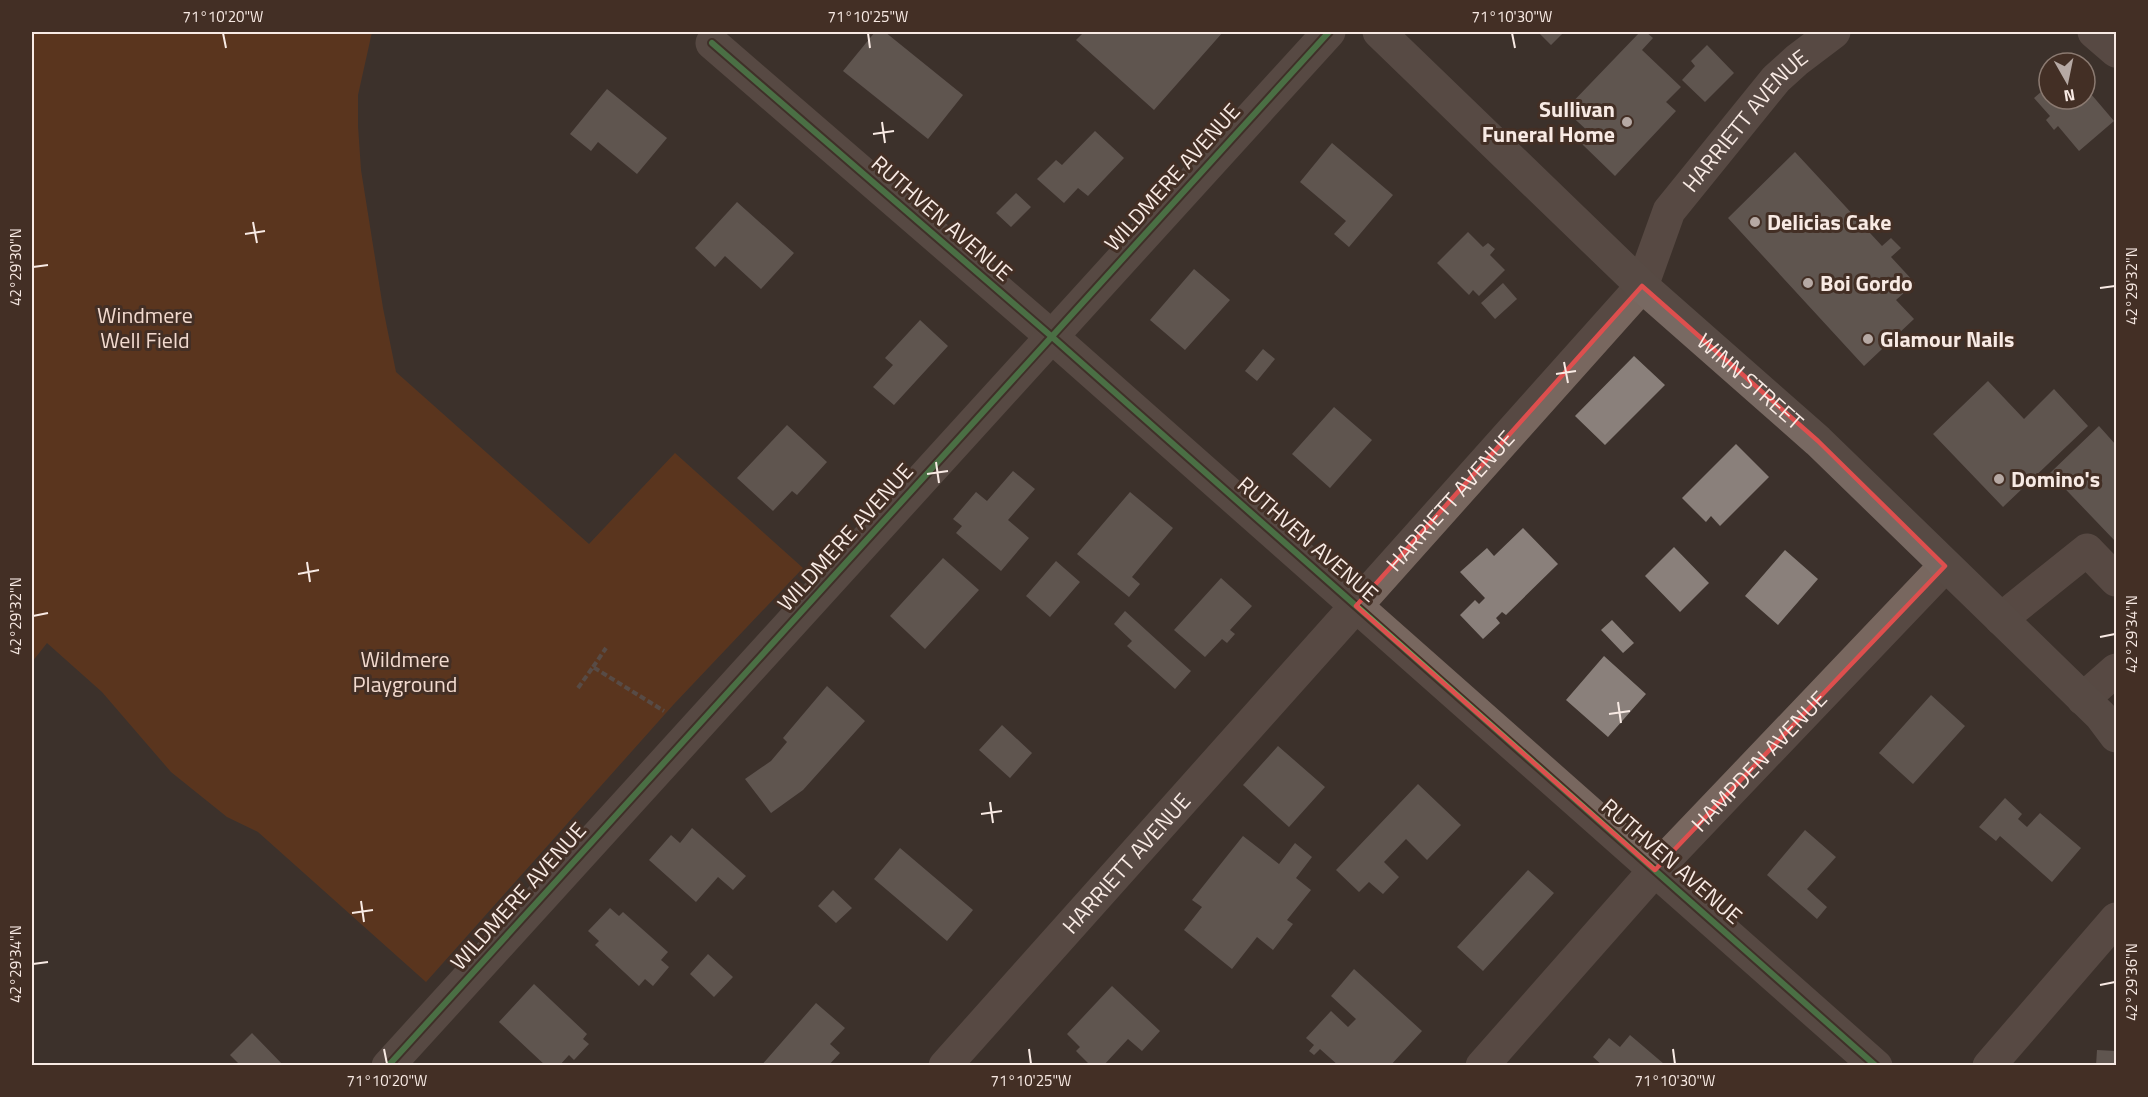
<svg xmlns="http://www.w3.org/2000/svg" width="2148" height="1097" font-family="'Titillium Web',sans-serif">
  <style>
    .green { fill: #7f3b0f }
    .building { fill: #8a807b }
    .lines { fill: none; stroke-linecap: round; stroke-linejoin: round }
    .path { stroke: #796c66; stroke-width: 4; stroke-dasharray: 6 3; stroke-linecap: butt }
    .minor { stroke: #78675f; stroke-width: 33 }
    .major { stroke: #786962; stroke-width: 33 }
    .cycleway-casing { stroke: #432f25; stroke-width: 10 }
    .cycleway { stroke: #5cba63; stroke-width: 6 }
    .marked { fill: none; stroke: #dd4f4e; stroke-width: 4.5; stroke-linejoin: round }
    .ticks { fill: none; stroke: #f8eae4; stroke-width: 2 }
    .poi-dot { fill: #b6a9a4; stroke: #432f25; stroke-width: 2 }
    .labels { text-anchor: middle; stroke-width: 6; stroke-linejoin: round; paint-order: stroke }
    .poi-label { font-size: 22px; font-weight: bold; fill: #f8eae4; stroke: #432f25; text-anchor: start }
    .street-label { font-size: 22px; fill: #f8eae4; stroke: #432f25 }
    .park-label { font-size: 22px; fill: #f2dacf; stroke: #432f25 }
    .neatline { fill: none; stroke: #f8eae4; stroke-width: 2 }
    .ticks-label { font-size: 15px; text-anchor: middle; fill: #f8eae4 }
  </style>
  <rect width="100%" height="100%" fill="#3c312c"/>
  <!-- green -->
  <path class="green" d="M32,32H372L358,95V126L361,170L383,308L396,372L589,544L675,453L803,568L674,704L426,982L258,832L227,817L171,772L102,692L47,643L32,662Z"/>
  <!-- building -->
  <path class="building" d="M875,32H885L963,95L928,139L843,71Z
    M1084,32H1223L1154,110L1076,40Z
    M1538,32H1564L1551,45Z
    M1640,32H1646L1653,38L1642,50L1681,87L1666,102L1676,111L1615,176L1582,144L1591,134L1565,110Z
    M1707,45L1734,73L1705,102L1682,80L1695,66L1691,61Z
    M2049,85V99H2085V87L2114,121L2079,151L2058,126L2054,130L2046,120L2050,116L2034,98Z
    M607,89L667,138L637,174L598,142L591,151L570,134Z
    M1095,131L1124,158L1088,196L1078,188L1064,203L1037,179L1056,160L1062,165Z
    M1332,143L1393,195L1349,247L1334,234L1346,221L1300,182Z
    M1795,152L1882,246L1891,238L1901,248L1891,257L1915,283L1896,300L1914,319L1864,366L1728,218Z
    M1016,193L1031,207L1011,227L996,213Z
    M737,202L794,253L761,289L725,256L715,267L695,248Z
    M1468,232L1483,247L1488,243L1495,249L1490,255L1505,270L1479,296L1473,290L1469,295L1437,263Z
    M1194,269L1230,300L1185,350L1150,320Z
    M1503,283L1517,299L1495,319L1481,303Z
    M920,320L948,346L894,405L873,387L893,365L885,358Z
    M1263,349L1275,359L1257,381L1245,371Z
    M1634,356L1665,385L1605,445L1575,416Z
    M1988,381L2024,419L2054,389L2088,426L2003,507L1933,434Z
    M1334,407L1372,440L1330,488L1292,454Z
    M787,425L827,462L797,495L792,491L773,511L737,478Z
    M2099,426L2116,445V542L2050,473Z
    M1736,444L1769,477L1720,526L1711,516L1706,522L1682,498Z
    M1013,471L1035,489L1008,520L1029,538L1001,571L956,533L962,526L953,519L976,492L987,501Z
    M1130,492L1173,528L1132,577L1140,584L1129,597L1077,554Z
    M1523,528L1558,564L1506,615L1502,612L1496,618L1500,623L1483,639L1460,615L1475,600L1479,604L1485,598L1460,572L1487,548L1494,556Z
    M1674,547L1709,583L1680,612L1645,576Z
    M1785,550L1818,579L1778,625L1745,596Z
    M943,558L979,590L925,649L890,616Z
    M1056,561L1080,582L1050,617L1026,596Z
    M1221,578L1252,606L1230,630L1235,634L1227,643L1222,639L1205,657L1174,630Z
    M1125,611L1191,671L1175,689L1127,646L1132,641L1114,624Z
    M1612,620L1634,643L1623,653L1601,630Z
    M1604,656L1646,694L1608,737L1566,700Z
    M827,686L865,721L803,790L771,813L745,779L771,761L787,742L783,738Z
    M1931,695L1965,726L1913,784L1879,753Z
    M1002,725L1032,753L1010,778L979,750Z
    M1278,746L1325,787L1289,827L1243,785Z
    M1418,784L1461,825L1427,860L1406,839L1384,862L1399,877L1383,894L1369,882L1359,892L1336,870Z
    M2005,798L2022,814L2018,819L2027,827L2040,813L2081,848L2052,882L2000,836L1996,841L1979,827Z
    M692,828L746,876L733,890L718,877L696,902L649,860L671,835L680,843Z
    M1805,830L1836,857L1807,889L1827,907L1817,919L1767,875Z
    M1243,836L1279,864L1295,843L1312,857L1296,878L1311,890L1287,920L1293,924L1273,950L1257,937L1232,969L1184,930L1202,907L1192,900Z
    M900,848L973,910L947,941L874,879Z
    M1528,870L1554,893L1483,971L1457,947Z
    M833,890L852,908L836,923L818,906Z
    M610,908L619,916L623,912L668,952L661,960L669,967L653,986L645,979L639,986L595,945L599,941L588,931Z
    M708,954L733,977L714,997L690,974Z
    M1354,969L1422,1031L1390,1066H1339L1320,1049L1314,1055L1309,1051L1314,1045L1306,1038L1331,1011L1348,1027L1356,1019L1331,996Z
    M534,984L587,1034L583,1039L589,1044L574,1060L569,1055L559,1066H546L499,1022Z
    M1112,986L1160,1031L1142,1051L1128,1039L1103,1066H1091L1076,1051L1080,1047L1067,1034Z
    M816,1003L845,1028L830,1044L840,1053L828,1066H761Z
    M252,1033L284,1066H235L238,1063L230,1055Z
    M1630,1035L1664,1064L1663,1066H1603L1593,1057L1609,1038L1620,1047Z
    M2097,1050L2116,1051V1066H2096Z"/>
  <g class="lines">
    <!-- path -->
    <path class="path" d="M593,667L606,648
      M578,688L593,667L664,711"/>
    <!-- minor -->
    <g class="minor">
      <path d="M2094,32L2116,51"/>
      <path d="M712,43L1051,336L1876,1066"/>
      <path d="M2001,619L2087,550L2116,580"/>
      <path d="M2083,699L2116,670"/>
      <path d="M388,1066L1329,32"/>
      <path id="s1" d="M945,1066L1642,286L1669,211L1776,79L1797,60L1834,32"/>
      <path id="s2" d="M1482,1066L1655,870L1945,566"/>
      <path d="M1989,1066L2116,919"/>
    </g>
    <!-- major -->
    <path class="major" id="s3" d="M1379,32L1642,286L1818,441L2060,676L2101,716L2116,736"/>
    <!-- cycleway casing -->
    <g class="cycleway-casing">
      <path id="cycleway" d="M712,43L1051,336L1876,1066
        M388,1066L1329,32"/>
    </g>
    <!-- cycleway -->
    <use href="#cycleway" class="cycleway"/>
  </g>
  <!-- marked area -->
  <path d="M0 0H2148V1097H0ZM1642,286L1818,441L1945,566L1655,870L1356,606Z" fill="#3c312c" fill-opacity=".55" fill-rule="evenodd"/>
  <path class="marked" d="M1642,286L1818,441L1945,566L1655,870L1356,606Z"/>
  <!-- ticks -->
  <path class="ticks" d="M223,33L226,48M868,33L870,48M1512,33L1515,48M882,122L885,143M873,134L894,131M253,222L257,243M245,234L265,231M33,267L48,265M2100,288L2115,286M1564,362L1568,383M1556,374L1576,371M936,462L939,483M927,474L948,471M307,562L310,582M298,574L319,570M33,616L48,613M2100,637L2115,634M1618,702L1621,723M1609,714L1630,711M990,802L993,823M981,814L1002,811M361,901L364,922M352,913L373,910M33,964L48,962M2100,985L2115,982M384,1049L387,1064M1029,1049L1031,1064M1673,1049L1675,1064"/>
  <!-- markers -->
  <g class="poi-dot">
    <circle cx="1627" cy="122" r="6"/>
    <circle cx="1755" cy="222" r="6"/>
    <circle cx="1808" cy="283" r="6"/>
    <circle cx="1868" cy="339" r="6"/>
    <circle cx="1999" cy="479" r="6"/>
  </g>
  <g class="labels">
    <!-- poi labels -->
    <g class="poi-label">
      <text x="1615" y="117" text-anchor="end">Sullivan<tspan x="1615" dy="25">Funeral Home</tspan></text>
      <text x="1767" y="230">Delicias Cake</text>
      <text x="1820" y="291">Boi Gordo</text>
      <text x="1880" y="347">Glamour Nails</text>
      <text x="2011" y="487">Domino's</text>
    </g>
    <!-- street labels -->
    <g class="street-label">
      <text dy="8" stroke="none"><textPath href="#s1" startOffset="1244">HARRIETT AVENUE</textPath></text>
      <text transform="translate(1172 177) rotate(-48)" y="8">WILDMERE AVENUE</text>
      <text transform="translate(942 218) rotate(41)" y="8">RUTHVEN AVENUE</text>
      <text dy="8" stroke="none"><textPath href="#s3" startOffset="510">WINN STREET</textPath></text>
      <text dy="8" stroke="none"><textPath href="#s1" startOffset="758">HARRIETT AVENUE</textPath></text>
      <text transform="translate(845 537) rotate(-48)" y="8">WILDMERE AVENUE</text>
      <text transform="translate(1308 539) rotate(41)" y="8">RUTHVEN AVENUE</text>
      <text dy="8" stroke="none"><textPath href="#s2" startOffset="412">HAMPDEN AVENUE</textPath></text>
      <text transform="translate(1672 861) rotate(41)" y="8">RUTHVEN AVENUE</text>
      <text dy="8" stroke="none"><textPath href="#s1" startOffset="272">HARRIETT AVENUE</textPath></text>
      <text transform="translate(518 896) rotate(-48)" y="8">WILDMERE AVENUE</text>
    </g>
    <!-- park labels -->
    <g class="park-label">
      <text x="145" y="323">Windmere<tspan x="145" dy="25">Well Field</tspan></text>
      <text x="405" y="667">Wildmere<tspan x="405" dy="25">Playground</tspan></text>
    </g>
  </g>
  <!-- border -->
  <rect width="2148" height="1097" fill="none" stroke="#432f25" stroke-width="66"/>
  <!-- north arrow -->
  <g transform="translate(2067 81) rotate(171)"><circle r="28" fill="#432f25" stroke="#8b7a71" stroke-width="1.5"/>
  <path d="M0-4.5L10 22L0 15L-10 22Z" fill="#b6a9a4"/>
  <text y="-9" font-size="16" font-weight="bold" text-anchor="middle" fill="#f8eae4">N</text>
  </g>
  <rect x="33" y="33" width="2082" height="1031" class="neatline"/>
  <g class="ticks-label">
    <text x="223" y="22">71°10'20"W</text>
    <text x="868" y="22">71°10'25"W</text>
    <text x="1512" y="22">71°10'30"W</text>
    <text transform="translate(16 267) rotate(-90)" y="5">42°29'30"N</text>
    <text transform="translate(2132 286) rotate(-90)" y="5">42°29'32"N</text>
    <text transform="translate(16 616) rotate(-90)" y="5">42°29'32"N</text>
    <text transform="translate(2132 634) rotate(-90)" y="5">42°29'34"N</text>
    <text transform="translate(16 964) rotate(-90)" y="5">42°29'34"N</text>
    <text transform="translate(2132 982) rotate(-90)" y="5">42°29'36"N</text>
    <text x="387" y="1086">71°10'20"W</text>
    <text x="1031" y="1086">71°10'25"W</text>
    <text x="1675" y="1086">71°10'30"W</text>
  </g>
</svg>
